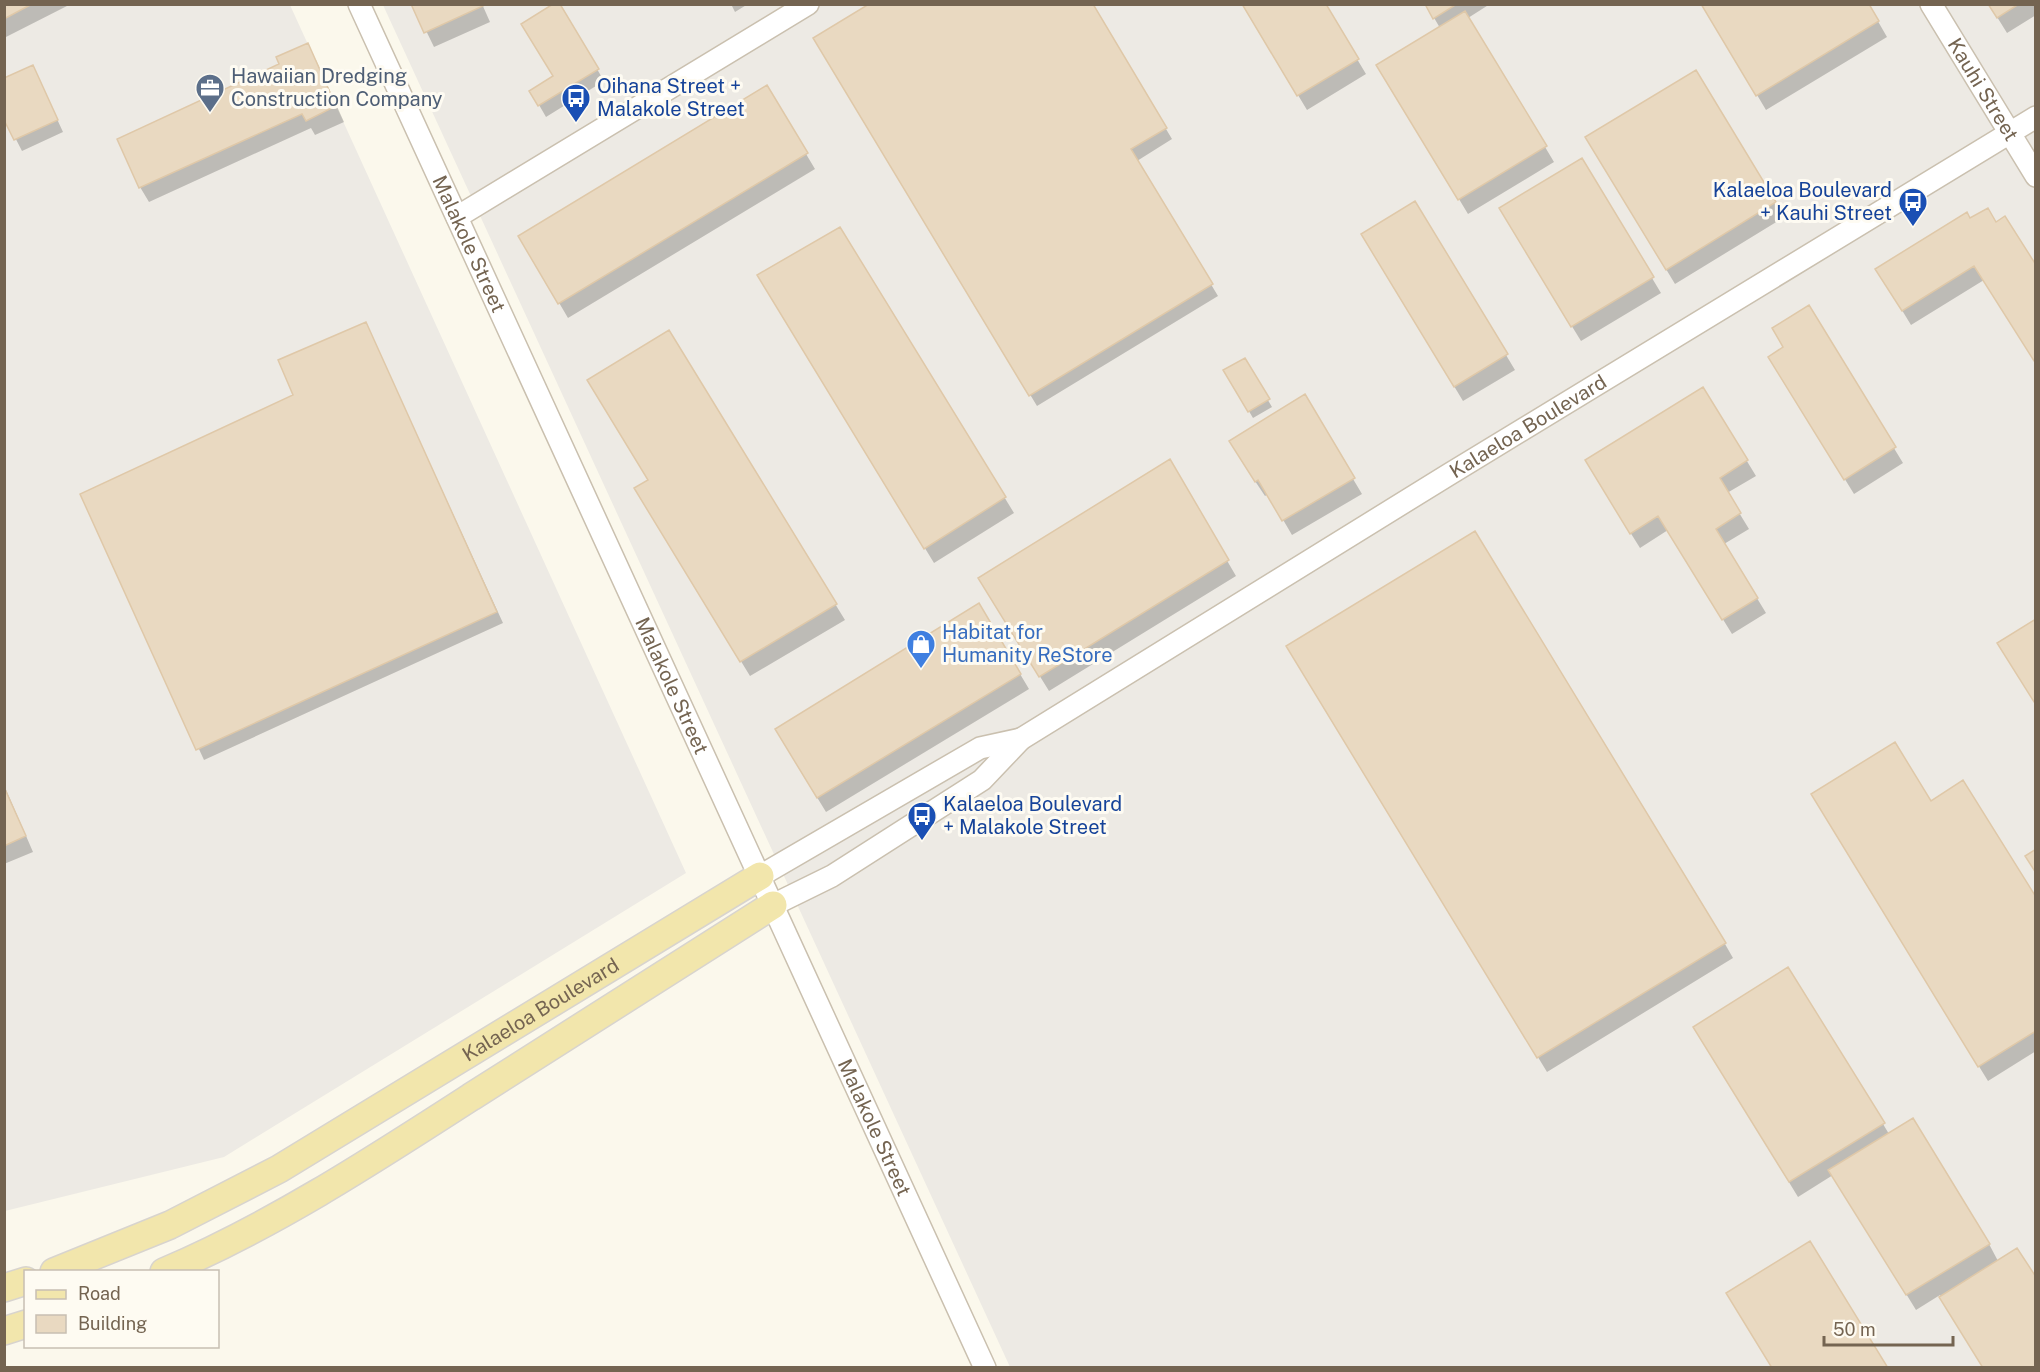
<svg xmlns="http://www.w3.org/2000/svg" width="2040" height="1372" font-family="'Public Sans',sans-serif">
  <style>
    .industrial { fill: #edeae4 }
    .shadow { fill: #0003 }
    .building { fill: #e9d9c1; stroke: #dfc8a8; stroke-width: 1.5 }
    .lines { fill: none; stroke-linecap: round; stroke-linejoin: round }
    .minor-casing { stroke: #cac0af; stroke-width: 24 }
    .major-casing { stroke: #d8d4ce; stroke-width: 30 }
    .minor { stroke: #fff; stroke-width: 21 }
    .major { stroke: #f2e6ac; stroke-width: 27 }
    .labels { text-anchor: middle; stroke-width: 6; stroke-linejoin: round; paint-order: stroke }
    .service-label { font-size: 20px; fill: #4e5e75; stroke: #fefbf2; text-anchor: start }
    .transit-label { font-size: 20px; fill: #164399; stroke: #fefbf2; text-anchor: start }
    .street-label { font-size: 20px; fill: #746451; stroke: #fefbf2 }
    .shop-label { font-size: 20px; fill: #366cbe; stroke: #fefbf2; text-anchor: start }
  </style>
  <rect width="100%" height="100%" fill="#fbf8ec"/>
  <!-- industrial -->
  <path class="industrial" d="M4,5H290L686,873L224,1157L5,1211Z
    M383,5H2035V1367H1010Z"/>
  <!-- shadow -->
  <path class="shadow" d="M4,4H67V6L4,38Z
    M413,4H482L490,22L434,47Z
    M559,4L604,81L546,117L531,91L555,77Z
    M731,4H748L735,12Z
    M1091,4L1172,139L1137,161L1218,296L1037,406L815,39Z
    M1243,4L1357,59L1366,74L1307,110Z
    M1426,4H1490L1468,18L1554,162L1468,214L1387,80L1440,28Z
    M1703,4H1868L1887,37L1766,110Z
    M1989,4H2036V15L2007,33Z
    M316,60L344,122L315,135L311,128L149,202L140,187Z
    M33,67L63,132L22,151L4,116Z
    M1696,72L1783,218L1675,284L1596,153Z
    M766,87L815,169L568,318L520,236Z
    M1581,160L1661,293L1581,341L1509,224Z
    M1415,203L1515,370L1463,401L1372,250Z
    M1966,214L1984,280L1911,325L1886,284Z
    M840,229L1014,513L934,563L768,291Z
    M1808,307L1903,463L1854,494L1779,372L1785,348Z
    M668,332L845,620L750,676L645,504L650,481Z
    M371,335L503,623L204,760L82,495L295,396Z
    M1244,360L1272,407L1253,418L1225,371Z
    M1703,389L1756,476L1727,493L1749,529L1724,544L1766,613L1732,634L1668,530L1640,548L1595,476Z
    M1304,397L1362,494L1292,535L1268,494L1265,496L1239,457Z
    M1169,461L1236,576L1049,691L989,594Z
    M979,605L1029,689L826,812L785,745Z
    M1297,661L1725,944L1733,958L1547,1072Z
    M4,785L33,852L4,864Z
    M1930,803L2036,900V1051L1988,1081L1821,810Z
    M1703,1042L1883,1124L1889,1134L1989,1244L1998,1261L1950,1312L1940,1295L1916,1310L1833,1175L1798,1197Z"/>
  <!-- building -->
  <path class="building" d="M4,4H32L4,19Z
    M411,4H482L483,6L424,33Z
    M553,4H560L599,69L538,106L529,91L553,76L521,24Z
    M869,4H1093L1167,128L1131,149L1213,284L1029,396L813,38Z
    M1242,4H1326L1359,59L1297,96Z
    M1425,4H1457L1433,19Z
    M1701,4H1869L1879,21L1756,96Z
    M1988,4H2019L1997,18Z
    M1465,11L1547,146L1458,200L1376,65Z
    M308,43L336,106L306,121L302,114L139,188L117,139L279,64L276,57Z
    M33,65L58,120L14,140L4,120V78Z
    M1696,70L1776,202L1666,270L1585,137Z
    M767,85L808,153L558,304L518,236Z
    M1582,158L1654,277L1571,327L1499,208Z
    M1415,201L1508,354L1454,387L1361,234Z
    M1988,208L1996,222L2005,216L2036,265V364L1974,266L1902,311L1875,269L1967,212L1970,218Z
    M840,227L1006,497L924,549L757,275Z
    M1809,305L1896,447L1844,480L1768,357L1783,347L1772,328Z
    M366,322L497,612L196,750L80,494L293,395L278,360Z
    M669,330L837,604L740,662L634,488L648,480L587,380Z
    M1245,358L1270,399L1248,412L1223,370Z
    M1703,387L1748,460L1720,478L1741,513L1716,529L1758,598L1722,620L1658,516L1630,534L1585,460Z
    M1305,394L1355,478L1282,521L1258,480L1255,482L1229,441Z
    M1170,459L1229,560L1039,677L978,578Z
    M1475,531L1726,943L1537,1058L1286,646Z
    M979,603L1021,674L817,798L775,729Z
    M2036,619V705L1997,643Z
    M1895,742L1931,801L1963,780L2036,897V1031L1978,1067L1811,794Z
    M4,787L26,836L4,846Z
    M2036,849V873L2025,856Z
    M1788,967L1885,1123L1789,1182L1693,1027Z
    M1913,1118L1990,1244L1906,1295L1828,1170Z
    M1810,1241L1888,1368H1772L1726,1293Z
    M2017,1248L2036,1277V1368H1983L1939,1297Z"/>
  <g class="lines">
    <!-- minor casing -->
    <g class="minor-casing">
      <g id="minor">
        <path id="s1" d="M359,4L985,1368"/>
        <path id="s2" d="M1931,4L2036,176"/>
        <path d="M457,217L808,4"/>
        <path d="M760,876L980,748L1021,739"/>
        <path id="s3" d="M773,905L832,876L982,780L1021,739L1448,475L2036,117"/>
      </g>
    </g>
    <!-- major casing -->
    <g class="major-casing">
      <g id="major">
        <path id="s4" d="M54,1272L170,1225L279,1169L760,876"/>
        <path d="M164,1272C272,1226 372,1161 471,1097C572,1033 673,969 773,905"/>
        <path d="M4,1288L26,1281"/>
        <path d="M4,1331L26,1324"/>
      </g>
    </g>
    <!-- minor -->
    <use href="#minor" class="minor"/>
    <!-- major -->
    <use href="#major" class="major"/>
  </g>
  <!-- icons -->
  <defs>
    <g id="office-pin" transform="scale(1.5)"><path d="M0 17L-7.5 6A9.5 9.5 0 1 1 7.5 6Z" fill="#5c6f8a" stroke="#fefbf2"/><path d="M-6-3h4V-5.5h4V-3h4V5H-6ZM-1-4.5V-3h2v-1.5ZM-6 0V1H6V0Z" fill="#fff"/></g>
    <g id="bus-pin" transform="scale(1.5)"><path d="M0 17L-7.5 6A9.5 9.5 0 1 1 7.5 6Z" fill="#1a4fb4" stroke="#fefbf2"/><path d="M-5-6H5V4H4V6H2V4H-2V6H-4V4H-5ZM-3.5-4V0h7V-4ZM-3.5 1.2v1.5H-2V1.2ZM2 1.2v1.5H3.5V1.2Z" fill="#fff"/></g>
    <g id="shop-pin" transform="scale(1.5)"><path d="M0 17L-7.5 6A9.5 9.5 0 1 1 7.5 6Z" fill="#3f7fe0" stroke="#fefbf2"/><path d="M-5-2.5h2.3a2.7 3.5 0 0 1 5.4 0H5L5.5 6h-11ZM-1.5-2.5h3a1.5 2.3 0 0 0-3 0Z" fill="#fff"/></g>
  </defs>
  <g fill-rule="evenodd">
    <use href="#office-pin" x="210" y="88"/>
    <use href="#bus-pin" x="576" y="98"/>
    <use href="#bus-pin" x="1913" y="202"/>
    <use href="#shop-pin" x="921" y="644"/>
    <use href="#bus-pin" x="922" y="816"/>
  </g>
  <g class="labels">
    <!-- service labels -->
    <g class="service-label">
      <text x="231" y="83">Hawaiian Dredging<tspan x="231" dy="23">Construction Company</tspan></text>
    </g>
    <!-- transit labels -->
    <g class="transit-label">
      <text x="597" y="93">Oihana Street +<tspan x="597" dy="23">Malakole Street</tspan></text>
      <text x="1892" y="197" text-anchor="end">Kalaeloa Boulevard<tspan x="1892" dy="23">+ Kauhi Street</tspan></text>
      <text x="943" y="811">Kalaeloa Boulevard<tspan x="943" dy="23">+ Malakole Street</tspan></text>
    </g>
    <!-- street labels -->
    <g class="street-label">
      <text dy="7" stroke="none"><textPath href="#s2" startOffset="100">Kauhi Street</textPath></text>
      <text dy="7" stroke="none"><textPath href="#s1" startOffset="264">Malakole Street</textPath></text>
      <text dy="7" stroke="none"><textPath href="#s3" startOffset="896">Kalaeloa Boulevard</textPath></text>
      <text dy="7" stroke="none"><textPath href="#s1" startOffset="750">Malakole Street</textPath></text>
      <text dy="7" stroke="none"><textPath href="#s4" startOffset="554">Kalaeloa Boulevard</textPath></text>
      <text dy="7" stroke="none"><textPath href="#s1" startOffset="1236">Malakole Street</textPath></text>
    </g>
    <!-- shop labels -->
    <g class="shop-label">
      <text x="942" y="639">Habitat for<tspan x="942" dy="23">Humanity ReStore</tspan></text>
    </g>
  </g>
  <!-- border -->
  <rect width="2040" height="1372" fill="none" stroke="#746451" stroke-width="12"/>
  <!-- legend -->
  <rect x="24" y="1270" width="195" height="78" fill="#fefbf2" stroke="#c7bfb2" stroke-width="1.5"/>
  <rect x="36" y="1290" width="30" height="9" fill="#f2e6ac" stroke="#c7bfb2" stroke-width="1.5"/>
  <text x="78" y="1300" font-size="18" fill="#746451">Road</text>
  <rect x="36" y="1315" width="30" height="18" fill="#e9d9c1" stroke="#c7bfb2" stroke-width="1.5"/>
  <text x="78" y="1330" font-size="18" fill="#746451">Building</text>
  <!-- scale -->
  <path d="M1824 1336v9h129v-9" fill="none" stroke="#746451" stroke-width="3"/>
  <text x="1833" y="1336" font-size="18" fill="#746451" stroke="#fefbf2" stroke-width="4.5" paint-order="stroke">50 m</text>
</svg>
